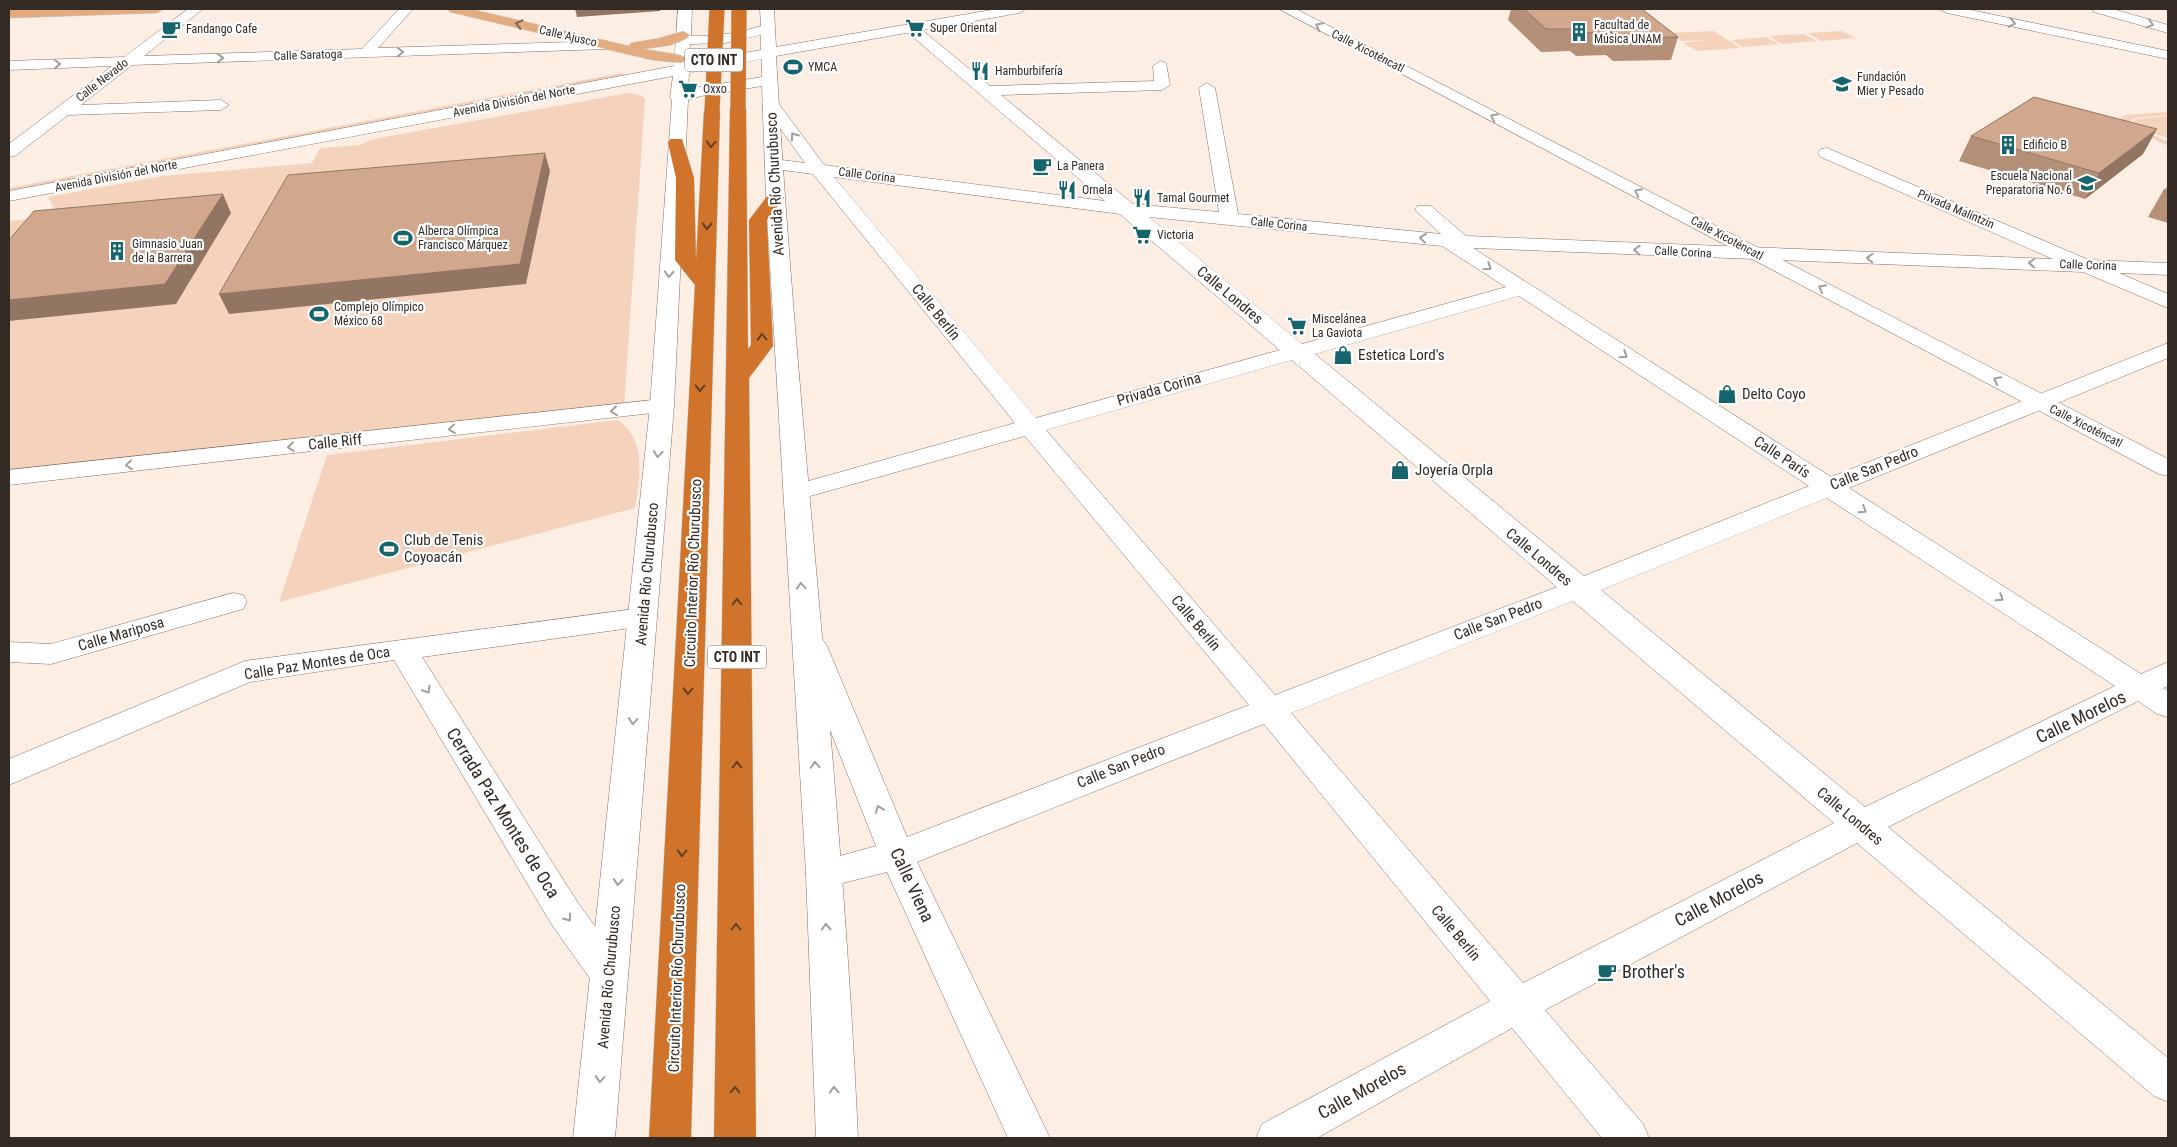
<svg xmlns="http://www.w3.org/2000/svg" width="2177" height="1147" font-family="'Roboto Condensed',sans-serif">
  <style>
    .green { fill: #f4d2bc }
    .lines { fill: none; stroke-linecap: round; stroke-linejoin: round }
    .street-casing { stroke: #877163; stroke-width: 1 }
    .secondary-casing { stroke: #877163; stroke-width: 1 }
    .primary-casing { stroke: #d2d0cf; stroke-width: 1 }
    .highway-casing { stroke: #d2d0cf; stroke-width: 1 }
    .street { fill: #fff; fill-rule: evenodd }
    .secondary { fill: #fff; fill-rule: evenodd }
    .primary { fill: #e3ac80; fill-rule: evenodd }
    .highway { fill: #d0742b; fill-rule: evenodd }
    .highway-bridge-casing { stroke: #d2d0cf; stroke-width: 16; stroke-linecap: butt }
    .highway-bridge { stroke: #d0742b; stroke-width: 15 }
    .wall { fill: #b49079 }
    .shaded-wall { fill: #927663 }
    .building { fill: #d1a88d; stroke: #927663 }
    .oneway { stroke: #a39f9c }
    .oneway2 { stroke: #82644d }
    .oneway3 { stroke: #624026 }
    .labels { text-anchor: middle; stroke-width: 4.5; stroke-linejoin: round; paint-order: stroke }
    .far-poi-label { font-size: 12px; fill: #332a24; stroke: #fff; text-anchor: start }
    .far-street-label { font-size: 12px; fill: #332a24; stroke: #fff }
    .shield { fill: #fff; stroke: #706a66; stroke-width: 1 }
    .shield-label { font-size: 14px; font-weight: bold; fill: #332a24 }
    .street-label { font-size: 15px; fill: #332a24; stroke: #fff }
    .poi-label { font-size: 15px; fill: #332a24; stroke: #fff; text-anchor: start }
    .near-street-label { font-size: 18px; fill: #332a24; stroke: #fff }
    .near-poi-label { font-size: 18px; fill: #332a24; stroke: #fff; text-anchor: start }
  </style>
  <rect width="100%" height="100%" fill="#fdeee4"/>
  <!-- green -->
  <path class="green" d="M1714,31L1740,48L1697,51L1683,43L1708,40L1682,41L1670,33Z
    M1842,31L1856,38L1821,41L1808,33Z
    M1804,34L1817,41L1782,44L1769,36Z
    M1766,37L1779,44L1743,47L1731,40Z
    M621,73L632,76L9,192V188Z
    M629,93L641,95L645,99L624,408L9,472V221L58,216L48,197L163,176L312,163L320,148L360,145L373,139Z
    M2168,112V115L2134,118L2131,121L2135,124L2134,121L2137,119L2168,116V138L2145,131L2168,142V146L2131,128L2121,119V117L2127,115Z
    M617,420C647,437 640,479 635,508L279,602L327,455Z"/>
  <g class="lines">
    <!-- street casing -->
    <g class="street-casing">
      <path id="street" d="M188,9H203L144,56L362,49L399,9H413L378,48L607,41L614,45L607,49L132,65L81,105L221,100L229,105L221,110L68,115L15,156L9,157V144L112,66L9,70V61L124,57Z
        M1940,9H1966L2168,51V59L1947,13Z
        M2092,9H2113L2168,25V33L2094,12Z
        M911,24L916,25L990,86L1154,81L1153,66L1161,61L1166,63L1170,85L1162,90L1001,95L1133,204L1219,212L1199,88L1207,83L1215,88L1238,214L1441,234L1415,210L1417,206H1431L1466,236L2053,259L1821,157L1818,153L1821,149L1827,148L2089,260L2168,263V275L2119,273L2168,294V308L2083,272L1473,248L1831,477L2168,343V358L1849,488L2141,674L2168,662V686L2163,688L2168,691V717L2157,714L2138,701L1888,827L2168,1058V1102L2154,1096L1857,843L1545,1010L1643,1124L1649,1138H1602L1512,1028L1317,1138H1256L1262,1124L1490,1001L1264,724L917,862L1050,1138H1008L887,872L823,888L811,884L806,874L811,864L876,846L797,646L802,639L812,636L822,639L827,646L907,837L1249,705L1025,436L796,500L787,497L783,492L787,487L1015,423L813,174L768,168L765,164L768,160L774,159L805,163L762,103L764,100H776L824,165L1105,201L906,31L904,28ZM834,177L1120,214L1280,350L1036,418ZM1149,217L1442,246L1506,287L1302,344ZM1519,296L1809,486L1584,576L1315,354ZM1292,360L1557,587L1275,695L1046,430ZM1827,498L2115,686L1865,807L1601,590ZM1573,601L1834,823L1523,983L1291,713Z
        M662,399L670,401L674,406L670,411L9,485V470Z
        M233,593L243,595L247,602L243,609L51,664L9,662V642L51,644Z
        M642,608L652,611L656,618L652,625L422,657L578,903L622,963L628,975L622,987L609,992L596,987L552,925L394,660L250,682L9,785V759L245,661Z"/>
    </g>
    <!-- secondary casing -->
    <g class="secondary-casing">
      <path id="secondary" d="M678,9H692L691,36C714,37 738,33 761,26L760,9H774L776,47L997,9H1026L1019,13L776,56C796,417 842,777 858,1138H816L806,874L766,198L762,86L701,96L688,100L674,406L615,1138H573L650,406L672,100L670,98L673,76L9,201V191L674,66ZM761,35V50L689,63L690,44L725,43ZM762,59V77L688,89L689,73Z
        M1279,9H1296L2168,459V476L2159,474Z"/>
    </g>
    <!-- primary casing -->
    <g class="primary-casing">
      <path id="primary" d="M42,9H164L157,13L9,18V10Z
        M448,9H471L629,46L631,43L660,38L683,31L690,35C681,46 656,47 643,49L681,55L688,59L681,63L652,60L450,12Z"/>
    </g>
    <!-- highway casing -->
    <g class="highway-casing">
      <path id="highway" d="M738,104L746,109L748,349L751,345L749,220L769,194H781L784,198L767,220L773,346L749,378L756,1138H714L730,109Z
        M712,106L720,111L691,1138H649L695,285L675,260L676,178L668,143L670,139H682L694,178L696,261L704,111Z"/>
    </g>
    <!-- street -->
    <use href="#street" class="street"/>
    <!-- secondary -->
    <use href="#secondary" class="secondary"/>
    <!-- primary -->
    <use href="#primary" class="primary"/>
    <!-- highway -->
    <use href="#highway" class="highway"/>
    <!-- highway-bridge casing -->
    <g class="highway-bridge-casing">
      <path id="highway-bridge" d="M738,109L739,9
        M712,111L717,9"/>
    </g>
    <!-- highway-bridge -->
    <use href="#highway-bridge" class="highway-bridge"/>
  </g>
  <!-- wall -->
  <path class="wall" d="M1511,9H1642L1678,37L1671,60L1613,61L1606,55L1576,56L1570,51L1541,52L1508,20Z
    M1971,136L2143,154L2085,199L1959,161Z
    M2168,187V223L2148,217L2163,191Z"/>
  <!-- shaded-wall -->
  <path class="shaded-wall" d="M575,9H660V11L577,17Z
    M2157,129L2143,154L2085,199L2099,173Z
    M545,153L550,171L526,284L229,314L219,294Z
    M223,194L231,213L176,304L9,321V300Z"/>
  <!-- building -->
  <path class="building" d="M1524,9H1642L1678,37L1619,38L1611,32L1581,33L1575,29H1546Z
    M2034,97L2157,129L2099,173L1971,136Z
    M545,153L520,264L219,294L288,175Z
    M2168,187V192L2163,191Z
    M223,194L165,284L9,300V240L34,211Z"/>
  <!-- one-way arrows -->
  <defs><path id="oneway-chevron" d="M-2-3.5L2.5 0L-2 3.5" fill="none" stroke-width="1.6" stroke-linecap="round" stroke-linejoin="round" transform="scale(1.25)"/></defs>
  <g class="oneway">
    <use href="#oneway-chevron" transform="translate(2012 23) rotate(12)"/>
    <use href="#oneway-chevron" transform="translate(2150 24) rotate(16)"/>
    <use href="#oneway-chevron" transform="translate(1319 26) rotate(-152)"/>
    <use href="#oneway-chevron" transform="translate(400 52) rotate(-2)"/>
    <use href="#oneway-chevron" transform="translate(220 58) rotate(-2)"/>
    <use href="#oneway-chevron" transform="translate(57 64) rotate(-2)"/>
    <use href="#oneway-chevron" transform="translate(1494 117) rotate(-153)"/>
    <use href="#oneway-chevron" transform="translate(794 136) rotate(-126)"/>
    <use href="#oneway-chevron" transform="translate(1638 192) rotate(-153)"/>
    <use href="#oneway-chevron" transform="translate(1423 238) rotate(-174)"/>
    <use href="#oneway-chevron" transform="translate(1637 250) rotate(-177)"/>
    <use href="#oneway-chevron" transform="translate(1870 258) rotate(-178)"/>
    <use href="#oneway-chevron" transform="translate(2032 263) rotate(-178)"/>
    <use href="#oneway-chevron" transform="translate(1488 267) rotate(33)"/>
    <use href="#oneway-chevron" transform="translate(669 274) rotate(93)"/>
    <use href="#oneway-chevron" transform="translate(1822 288) rotate(-152)"/>
    <use href="#oneway-chevron" transform="translate(1624 355) rotate(33)"/>
    <use href="#oneway-chevron" transform="translate(1997 380) rotate(-152)"/>
    <use href="#oneway-chevron" transform="translate(614 411) rotate(174)"/>
    <use href="#oneway-chevron" transform="translate(452 429) rotate(174)"/>
    <use href="#oneway-chevron" transform="translate(291 447) rotate(174)"/>
    <use href="#oneway-chevron" transform="translate(658 454) rotate(95)"/>
    <use href="#oneway-chevron" transform="translate(129 465) rotate(174)"/>
    <use href="#oneway-chevron" transform="translate(1863 510) rotate(33)"/>
    <use href="#oneway-chevron" transform="translate(801 586) rotate(-94)"/>
    <use href="#oneway-chevron" transform="translate(2000 598) rotate(33)"/>
    <use href="#oneway-chevron" transform="translate(427 690) rotate(58)"/>
    <use href="#oneway-chevron" transform="translate(633 721) rotate(95)"/>
    <use href="#oneway-chevron" transform="translate(815 765) rotate(-94)"/>
    <use href="#oneway-chevron" transform="translate(879 809) rotate(-112)"/>
    <use href="#oneway-chevron" transform="translate(618 882) rotate(95)"/>
    <use href="#oneway-chevron" transform="translate(568 918) rotate(55)"/>
    <use href="#oneway-chevron" transform="translate(826 927) rotate(-93)"/>
    <use href="#oneway-chevron" transform="translate(600 1079) rotate(95)"/>
    <use href="#oneway-chevron" transform="translate(834 1090) rotate(-93)"/>
  </g>
  <use class="oneway2" href="#oneway-chevron" transform="translate(519 24) rotate(-166)"/>
  <g class="oneway3">
    <use href="#oneway-chevron" transform="translate(711 144) rotate(93)"/>
    <use href="#oneway-chevron" transform="translate(707 226) rotate(92)"/>
    <use href="#oneway-chevron" transform="translate(762 337) rotate(-92)"/>
    <use href="#oneway-chevron" transform="translate(700 388) rotate(92)"/>
    <use href="#oneway-chevron" transform="translate(737 602) rotate(-90)"/>
    <use href="#oneway-chevron" transform="translate(688 691) rotate(92)"/>
    <use href="#oneway-chevron" transform="translate(737 765) rotate(-90)"/>
    <use href="#oneway-chevron" transform="translate(682 853) rotate(92)"/>
    <use href="#oneway-chevron" transform="translate(736 927) rotate(-90)"/>
    <use href="#oneway-chevron" transform="translate(735 1090) rotate(-90)"/>
  </g>
  <!-- icons -->
  <defs>
    <g id="supermarket-bare" transform="scale(1.5)"><path d="M-6-5.5h2.5l.6 2H6L4.5 2H-2.5L-4.4-4H-6ZM-1.5 3.2a1.3 1.3 0 1 0 .1 0ZM3 3.2a1.3 1.3 0 1 0 .1 0Z" fill="#16646c" stroke="#fff" stroke-width="2.5" paint-order="stroke"/></g>
    <g id="cafe-bare" transform="scale(1.5)"><path d="M-5.5-4.5H6V0H3Q3 3.5 0 3.5H-2.5Q-5.5 3.5-5.5 0ZM3-3.2v2h1.7v-2ZM-6 4.5H4V6H-6Z" fill="#16646c" stroke="#fff" stroke-width="2.5" paint-order="stroke"/></g>
    <g id="building-bare" transform="scale(1.5)"><path d="M-4-6H4V6H1V3H-1V6H-4ZM-2.5-4.3h1.7v1.8h-1.7ZM.8-4.3h1.7v1.8H.8ZM-2.5-1h1.7V.8h-1.7ZM.8-1h1.7V.8H.8Z" fill="#16646c" stroke="#fff" stroke-width="2.5" paint-order="stroke"/></g>
    <g id="stadium-bare" transform="scale(1.5)"><path d="M0-5a6.5 5 0 1 0 0 10a6.5 5 0 1 0 0-10ZM-3.5-1.8h7v3.6h-7Z" fill="#16646c" stroke="#fff" stroke-width="2.5" paint-order="stroke"/></g>
    <g id="restaurant-bare" transform="scale(1.5)"><path d="M-5-6h1v4h1v-4h1v4h1v-4h1v5L-1.5 .5V6h-2V.5L-5-1ZM5-6V6H3V1.5H1.5Q1.5-4 5-6Z" fill="#16646c" stroke="#fff" stroke-width="2.5" paint-order="stroke"/></g>
    <g id="school-bare" transform="scale(1.5)"><path d="M0-5L7-2L0 1L-7-2ZM-4 1L0 2.5L4 1V4Q0 6-4 4Z" fill="#16646c" stroke="#fff" stroke-width="2.5" paint-order="stroke"/></g>
    <g id="shop-bare" transform="scale(1.5)"><path d="M-5-2.5h2.3a2.7 3.5 0 0 1 5.4 0H5L5.5 6h-11ZM-1.5-2.5h3a1.5 2.3 0 0 0-3 0Z" fill="#16646c" stroke="#fff" stroke-width="2.5" paint-order="stroke"/></g>
  </defs>
  <g fill-rule="evenodd">
    <use href="#supermarket-bare" x="915" y="28"/>
    <use href="#cafe-bare" x="171" y="29"/>
    <use href="#building-bare" x="1579" y="32"/>
    <use href="#stadium-bare" x="793" y="67"/>
    <use href="#restaurant-bare" x="980" y="71"/>
    <use href="#school-bare" x="1842" y="84"/>
    <use href="#supermarket-bare" x="688" y="89"/>
    <use href="#building-bare" x="2008" y="145"/>
    <use href="#cafe-bare" x="1042" y="166"/>
    <use href="#school-bare" x="2087" y="183"/>
    <use href="#restaurant-bare" x="1067" y="190"/>
    <use href="#restaurant-bare" x="1142" y="198"/>
    <use href="#supermarket-bare" x="1142" y="235"/>
    <use href="#stadium-bare" x="403" y="238"/>
    <use href="#building-bare" x="117" y="251"/>
    <use href="#stadium-bare" x="319" y="314"/>
    <use href="#supermarket-bare" x="1297" y="326"/>
    <use href="#shop-bare" x="1343" y="355"/>
    <use href="#shop-bare" x="1727" y="394"/>
    <use href="#shop-bare" x="1400" y="470"/>
    <use href="#stadium-bare" x="389" y="549"/>
    <use href="#cafe-bare" x="1607" y="972"/>
  </g>
  <g class="labels">
    <!-- far-poi labels -->
    <g class="far-poi-label">
      <text x="1594" y="29">Facultad de<tspan x="1594" dy="14">Música UNAM</tspan></text>
      <text x="930" y="32">Super Oriental</text>
      <text x="186" y="33">Fandango Cafe</text>
      <text x="808" y="71">YMCA</text>
      <text x="995" y="75">Hamburbifería</text>
      <text x="1857" y="81">Fundación<tspan x="1857" dy="14">Mier y Pesado</tspan></text>
      <text x="703" y="93">Oxxo</text>
      <text x="2023" y="149">Edificio B</text>
      <text x="1057" y="170">La Panera</text>
      <text x="2072" y="180" text-anchor="end">Escuela Nacional<tspan x="2072" dy="14">Preparatoria No. 6</tspan></text>
      <text x="1082" y="194">Ornela</text>
      <text x="1157" y="202">Tamal Gourmet</text>
      <text x="418" y="235">Alberca Olímpica<tspan x="418" dy="14">Francisco Márquez</tspan></text>
      <text x="1157" y="239">Victoria</text>
      <text x="132" y="248">Gimnasio Juan<tspan x="132" dy="14">de la Barrera</tspan></text>
      <text x="334" y="311">Complejo Olímpico<tspan x="334" dy="14">México 68</tspan></text>
      <text x="1312" y="323">Miscelánea<tspan x="1312" dy="14">La Gaviota</tspan></text>
    </g>
    <!-- far-street labels -->
    <g class="far-street-label">
      <text transform="translate(568 36) rotate(13)" y="4">Calle Ajusco</text>
      <text transform="translate(1368 51) rotate(27)" y="4">Calle Xicoténcatl</text>
      <text transform="translate(308 55) rotate(-2)" y="4">Calle Saratoga</text>
      <text transform="translate(102 80) rotate(-38)" y="4">Calle Nevado</text>
      <text transform="translate(514 101) rotate(-11)" y="4">Avenida División del Norte</text>
      <text transform="translate(867 175) rotate(7)" y="4">Calle Corina</text>
      <text transform="translate(116 176) rotate(-11)" y="4">Avenida División del Norte</text>
      <text transform="translate(1956 209) rotate(23)" y="4">Privada Malintzin</text>
      <text transform="translate(1279 224) rotate(6)" y="4">Calle Corina</text>
      <text transform="translate(1727 238) rotate(28)" y="4">Calle Xicoténcatl</text>
      <text transform="translate(1683 252) rotate(3)" y="4">Calle Corina</text>
      <text transform="translate(2088 265) rotate(2)" y="4">Calle Corina</text>
      <text transform="translate(2086 426) rotate(27)" y="4">Calle Xicoténcatl</text>
    </g>
    <!-- shield labels -->
    <g class="shield">
      <rect x="685" y="48.5" width="58" height="23" rx="4"/>
      <rect x="708" y="645.5" width="58" height="23" rx="4"/>
    </g>
    <g class="shield-label">
      <text x="714" y="65">CTO INT</text>
      <text x="737" y="662">CTO INT</text>
    </g>
    <!-- street labels -->
    <g class="street-label">
      <text transform="translate(775 184) rotate(-93)" y="5">Avenida Río Churubusco</text>
      <text transform="translate(1230 295) rotate(40)" y="5">Calle Londres</text>
      <text transform="translate(936 312) rotate(51)" y="5">Calle Berlín</text>
      <text transform="translate(1159 389) rotate(-16)" y="5">Privada Corina</text>
      <text transform="translate(335 442) rotate(-6)" y="5">Calle Riff</text>
      <text transform="translate(1782 457) rotate(33)" y="5">Calle París</text>
      <text transform="translate(1874 468) rotate(-22)" y="5">Calle San Pedro</text>
      <text transform="translate(1539 557) rotate(40)" y="5">Calle Londres</text>
      <text transform="translate(693 573) rotate(-88)" y="5">Circuito Interior Río Churubusco</text>
      <text transform="translate(647 574) rotate(-85)" y="5">Avenida Río Churubusco</text>
      <text transform="translate(1498 619) rotate(-21)" y="5">Calle San Pedro</text>
      <text transform="translate(1196 623) rotate(50)" y="5">Calle Berlín</text>
      <text transform="translate(121 634) rotate(-16)" y="5">Calle Mariposa</text>
      <text transform="translate(317 663) rotate(-9)" y="5">Calle Paz Montes de Oca</text>
      <text transform="translate(1121 766) rotate(-22)" y="5">Calle San Pedro</text>
      <text transform="translate(1850 816) rotate(40)" y="5">Calle Londres</text>
      <text transform="translate(1456 933) rotate(50)" y="5">Calle Berlín</text>
      <text transform="translate(609 977) rotate(-85)" y="5">Avenida Río Churubusco</text>
      <text transform="translate(677 978) rotate(-88)" y="5">Circuito Interior Río Churubusco</text>
    </g>
    <!-- poi labels -->
    <g class="poi-label">
      <text x="1358" y="360">Estetica Lord's</text>
      <text x="1742" y="399">Delto Coyo</text>
      <text x="1415" y="475">Joyería Orpla</text>
      <text x="404" y="545">Club de Tenis<tspan x="404" dy="17">Coyoacán</tspan></text>
    </g>
    <!-- near-street labels -->
    <g class="near-street-label">
      <text transform="translate(2081 717) rotate(-26)" y="6">Calle Morelos</text>
      <text transform="translate(503 813) rotate(58)" y="6">Cerrada Paz Montes de Oca</text>
      <text transform="translate(912 885) rotate(65)" y="6">Calle Viena</text>
      <text transform="translate(1719 899) rotate(-28)" y="6">Calle Morelos</text>
      <text transform="translate(1362 1091) rotate(-29)" y="6">Calle Morelos</text>
    </g>
    <!-- near-poi labels -->
    <g class="near-poi-label">
      <text x="1622" y="978">Brother's</text>
    </g>
  </g>
  <!-- border -->
  <rect width="2177" height="1147" fill="none" stroke="#332a24" stroke-width="20"/>
</svg>
